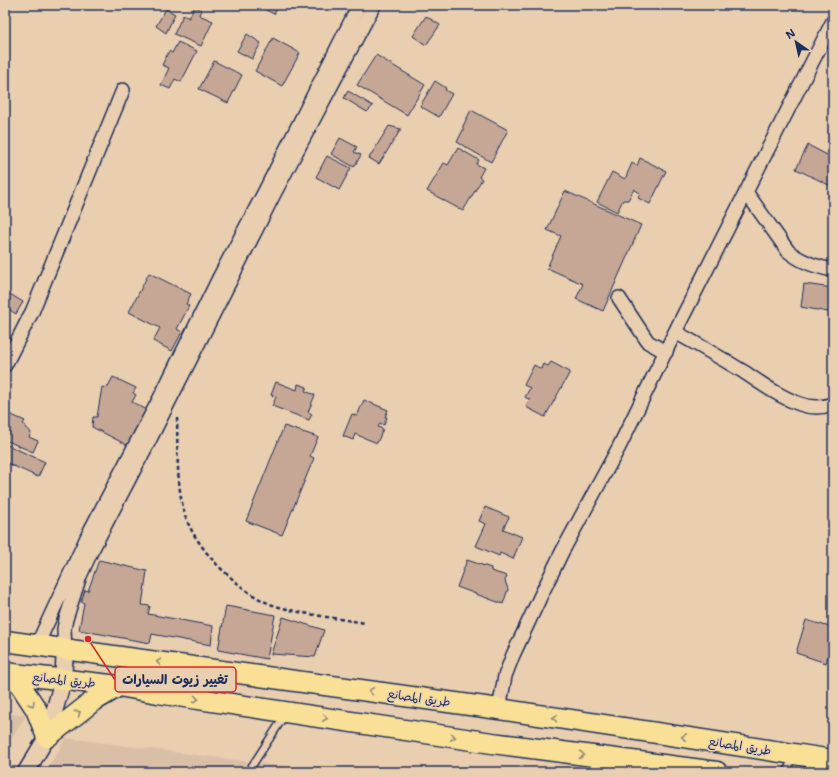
<svg xmlns="http://www.w3.org/2000/svg" width="838" height="777" font-family="'Shantell Sans','Playpen Sans Arabic',sans-serif">
  <style>
    .built { fill: #dabfa7 }
    .building { fill: #c6a795; stroke: #1b2f5e }
    .lines { fill: none; stroke-linecap: round; stroke-linejoin: round }
    .service-casing { stroke: #1b2f5e; stroke-width: 9 }
    .minor-casing { stroke: #1b2f5e; stroke-width: 16 }
    .tertiary-casing { stroke: #1b2f5e; stroke-width: 19 }
    .primary-casing { stroke: #1b2f5e; stroke-width: 23 }
    .path { stroke: #1b2f5e; stroke-width: 2.5; stroke-dasharray: 4 3; stroke-linecap: butt }
    .service { stroke: #e9ceb0; stroke-width: 6 }
    .minor { stroke: #e9ceb0; stroke-width: 13 }
    .tertiary { stroke: #e9ceb0; stroke-width: 16 }
    .primary { stroke: #f9e096; stroke-width: 20 }
    .oneway { stroke: #8a887a }
    .labels { text-anchor: middle; stroke-width: 3; stroke-linejoin: round; paint-order: stroke }
    .street-label { font-size: 12px; fill: #1b2f5e; stroke: #e9ceb0 }
    .leader { fill: none; stroke: #d62828; stroke-width: 1.5 }
    .callout-dot { fill: #d62828; stroke: #e9ceb0; stroke-width: 1.5 }
    .callout { fill: #e9ceb0; stroke: #d62828; stroke-width: 1.5 }
    .callout-label { font-size: 13px; text-anchor: middle; font-weight: bold; fill: #1b2f5e }
  </style>
  <rect width="100%" height="100%" fill="#e9ceb0"/>
  <filter id="ink" filterUnits="userSpaceOnUse"><feTurbulence type="fractalNoise" baseFrequency=".025" numOctaves="2"/><feDisplacementMap in="SourceGraphic" scale="8" xChannelSelector="R" yChannelSelector="G"/><feConvolveMatrix kernelMatrix="1 2 1 2 8 2 1 2 1" color-interpolation-filters="sRGB"/></filter>
  <g filter="url(#ink)">
    <!-- built -->
    <path class="built" d="M5,713L26,716L5,748Z
      M66,738L329,772H45Z"/>
    <!-- building -->
    <path class="building" d="M256,5H279L274,14Z
      M195,6L201,10L199,15L213,21L201,46L174,34L183,15L189,18Z
      M166,9L175,14L166,33L156,26Z
      M426,16L440,25L426,45L413,36Z
      M247,34L261,43L252,59L237,51Z
      M273,38L300,53L282,86L255,71Z
      M178,42L197,51L181,82L175,79L170,89L161,85L169,68L162,65L169,51L172,53Z
      M376,55L425,85L407,115L357,85Z
      M214,61L242,75L228,103L199,89Z
      M435,81L446,88L445,90L452,94L439,117L420,106Z
      M348,91L373,106L367,112L344,98Z
      M471,110L508,130L491,162L457,142L463,130V126Z
      M389,126L401,129L379,164L369,158Z
      M340,138L357,147L354,152L361,155L354,167L331,154Z
      M808,145L833,158V187L796,169Z
      M458,148L479,160L476,164L484,168L479,177L482,179L463,211L427,191L444,163L448,165Z
      M327,156L351,168L339,190L316,177Z
      M640,158L666,171L650,204L638,198L640,193L634,189L628,200H623L617,212L597,202L612,172L625,179L632,163L637,166Z
      M565,191L641,225L603,311L576,299L583,284L547,268L561,236L547,230Z
      M149,273L191,294L186,304L189,306L177,329L182,332L172,351L153,341L160,328L129,312Z
      M804,284L833,288V313L801,307Z
      M5,291L23,302L16,314L5,307Z
      M551,362L570,372L545,417L526,407L530,400L525,397L530,388L524,385L534,365L541,369L543,364L548,366Z
      M113,377L136,388L133,393L136,395L132,402L147,410L129,446L92,427L93,417H97L102,387L107,388Z
      M276,382L297,390L298,384L307,387L305,391L315,395L308,412L312,414L309,420L272,406L276,397L271,395Z
      M364,400L388,410L385,417H387L384,425L380,423L378,427L383,429L377,443L355,434L353,440L343,436L352,414L357,416Z
      M5,412L25,421L23,424L26,426L25,428L28,429L31,433L29,437L38,441L33,452L5,440Z
      M284,426L318,437L310,456L314,458L282,535L246,521Z
      M5,444L45,462L38,477L5,462Z
      M485,507L509,517L503,529L522,537L513,559L500,553L499,556L476,546L486,524L479,521Z
      M99,560L147,571L142,605L150,606L148,614L213,626L211,645L152,634L150,643L79,630L84,603L81,602L85,590L88,591Z
      M467,560L491,568V571L507,576L505,581L508,589L503,604L457,587Z
      M226,606L275,615L267,659L218,650Z
      M283,617L324,630L315,657L271,654Z
      M806,620L833,628V639L826,663L796,653Z"/>
    <g class="lines">
      <!-- service casing -->
      <g class="service-casing">
        <path id="service" d="M248,772L285,715
          M787,772L792,757"/>
      </g>
      <!-- minor casing -->
      <g class="minor-casing">
        <path id="minor" d="M746,192L788,251C801,262 816,267 833,270
          M619,298L648,342L666,352
          M675,332C699,345 721,358 744,372C762,384 780,397 800,404C811,408 822,408 833,404
          M5,365L32,312L123,90
          M37,645L89,533L160,398L219,278L264,193L359,5
          M65,650L64,629L66,619L80,576L91,552L149,441L274,194L374,5
          M499,709L505,676L513,655L542,593L562,552L619,447L679,324L833,21"/>
      </g>
      <!-- tertiary casing -->
      <g class="tertiary-casing">
        <path id="tertiary" d="M26,772L47,737L63,680L65,650"/>
      </g>
      <!-- primary casing -->
      <g class="primary-casing">
        <path id="primary" d="M5,641L499,709L833,760
          M5,673L119,686L158,693L492,743L717,772
          M13,674L36,709L47,737L92,702L119,686"/>
      </g>
      <!-- path -->
      <path class="path" d="M177,418C178,451 175,502 192,531C201,547 214,563 228,575C242,588 257,600 276,606C305,615 336,618 365,623"/>
      <!-- service -->
      <use href="#service" class="service"/>
      <!-- minor -->
      <use href="#minor" class="minor"/>
      <!-- tertiary -->
      <use href="#tertiary" class="tertiary"/>
      <!-- primary -->
      <use href="#primary" class="primary"/>
    </g>
    <!-- one-way arrows -->
    <defs><path id="oneway-chevron" d="M-2-3.5L2.5 0L-2 3.5" fill="none" stroke-width="1.6" stroke-linecap="round" stroke-linejoin="round"/></defs>
    <g class="oneway">
      <use href="#oneway-chevron" transform="translate(159 662) rotate(-172)"/>
      <use href="#oneway-chevron" transform="translate(371 691) rotate(-172)"/>
      <use href="#oneway-chevron" transform="translate(196 699) rotate(8)"/>
      <use href="#oneway-chevron" transform="translate(32 704) rotate(59)"/>
      <use href="#oneway-chevron" transform="translate(78 713) rotate(-37)"/>
      <use href="#oneway-chevron" transform="translate(325 718) rotate(8)"/>
      <use href="#oneway-chevron" transform="translate(555 718) rotate(-172)"/>
      <use href="#oneway-chevron" transform="translate(453 737) rotate(8)"/>
      <use href="#oneway-chevron" transform="translate(684 737) rotate(-171)"/>
      <use href="#oneway-chevron" transform="translate(582 755) rotate(7)"/>
    </g>
  </g>
  <g class="labels">
    <!-- street labels -->
    <g class="street-label">
      <text transform="translate(64 680) rotate(6)" y="4">طريق المصانع</text>
      <text transform="translate(419 698) rotate(8)" y="4">طريق المصانع</text>
      <text transform="translate(740 746) rotate(9)" y="4">طريق المصانع</text>
    </g>
  </g>
  <!-- callouts -->
  <path class="leader" d="M88 639L115 680"/>
  <circle class="callout-dot" cx="88" cy="639" r="4"/>
  <rect class="callout" x="115" y="667" width="121" height="25" rx="4"/>
  <g class="callout-label">
    <text x="175" y="684">تغيير زيوت السيارات</text>
  </g>
  <!-- margin -->
  <rect width="838" height="777" fill="none" stroke="#e9ceb0" stroke-width="20"/>
  <rect x="10" y="10" width="818" height="757" fill="none" stroke="#1b2f5e" stroke-width="1.5" filter="url(#ink)"/>
  <!-- north arrow -->
  <g transform="translate(796 42) rotate(326)" stroke="#e9ceb0" stroke-width="3" paint-order="stroke">
  <path d="M0-3L7 15L0 10L-7 15Z" fill="#1b2f5e"/>
  <text y="-6" font-size="11" font-weight="bold" text-anchor="middle" fill="#1b2f5e">N</text>
  </g>
</svg>
